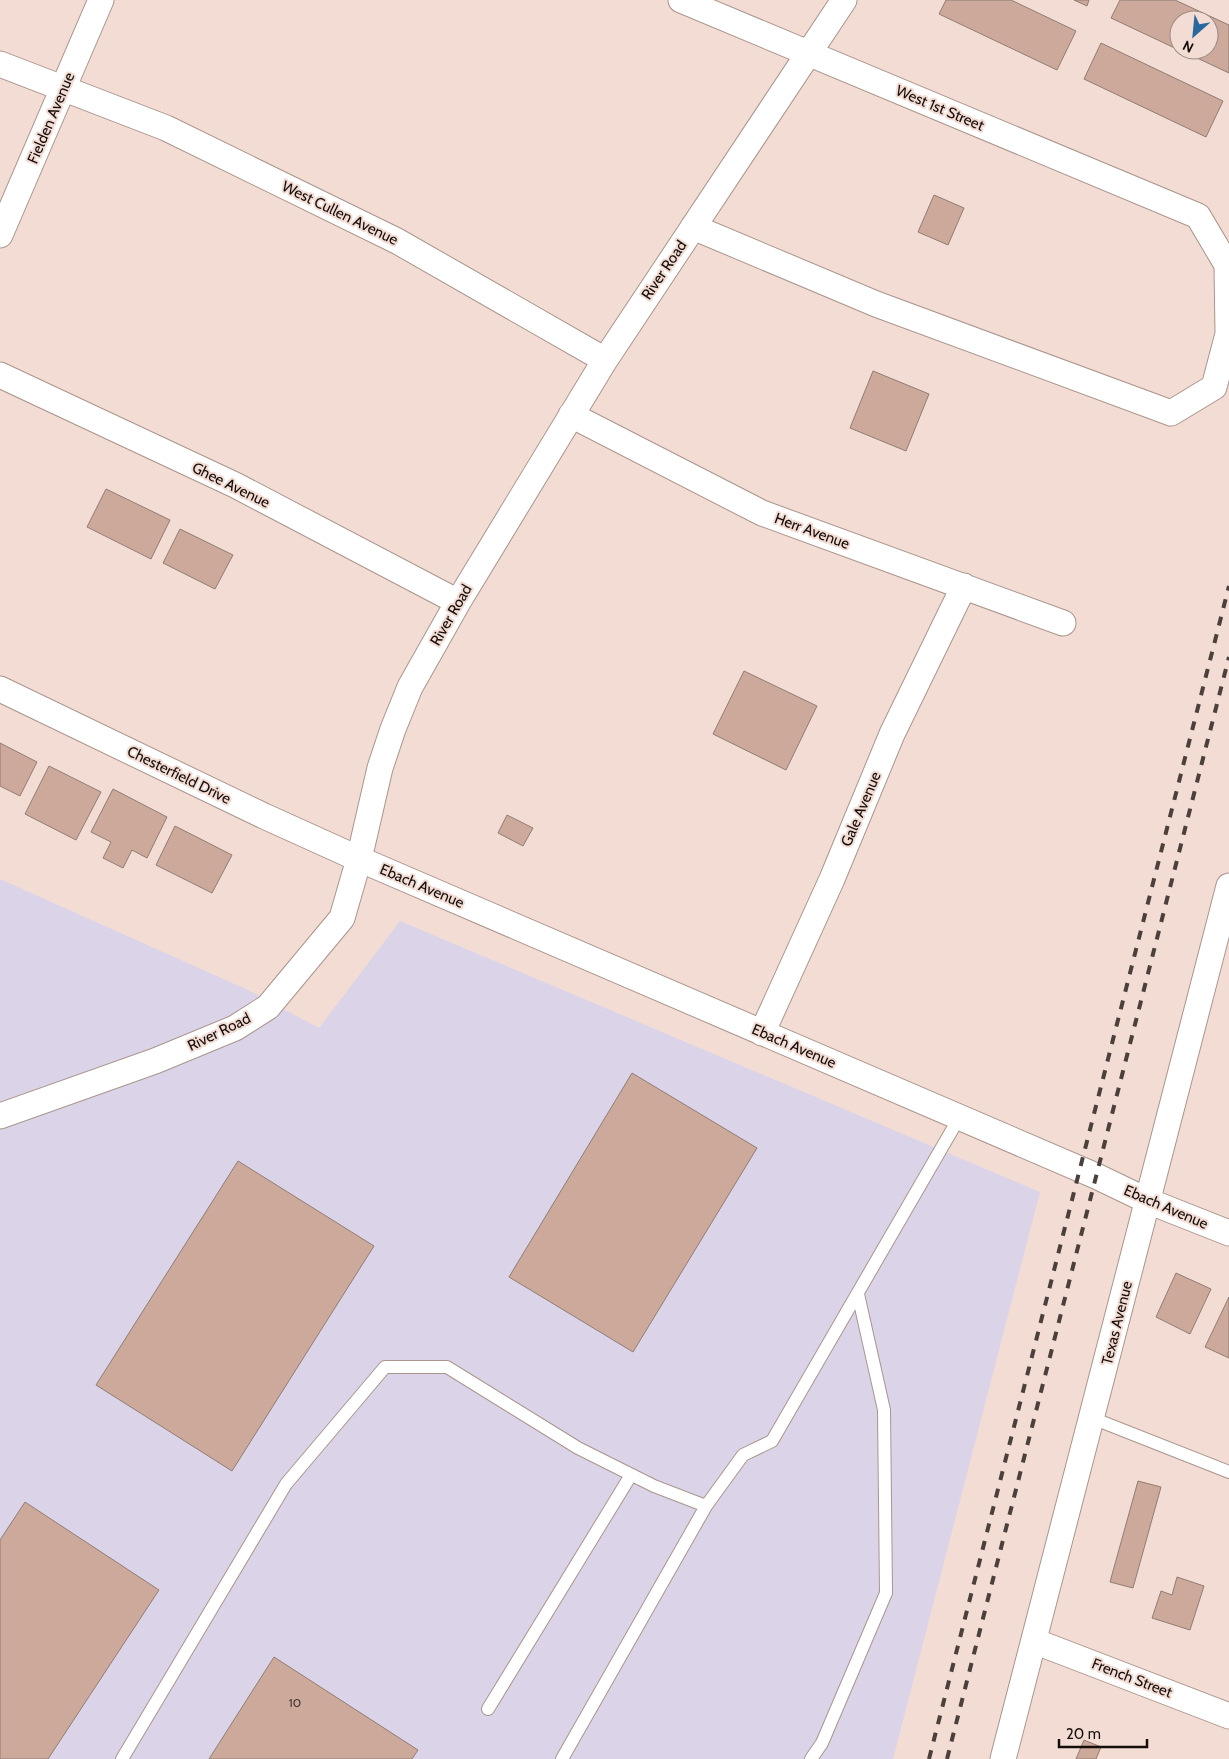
<svg xmlns="http://www.w3.org/2000/svg" width="1229" height="1759" font-family="Cabin,sans-serif">
  <style>
    .industrial { fill: #dbd4e9 }
    .building { fill: #cca99a; stroke: #907d74 }
    .lines { fill: none; stroke-linecap: round; stroke-linejoin: round }
    .lane-casing { stroke: #aa958d; stroke-width: 14 }
    .street-casing { stroke: #aa958d; stroke-width: 27 }
    .lane { stroke: #fff; stroke-width: 12 }
    .street { stroke: #fff; stroke-width: 25 }
    .rail { stroke: #4b403c; stroke-width: 4; stroke-dasharray: 9 9; stroke-linecap: butt }
    .labels { text-anchor: middle; stroke-width: 4; stroke-linejoin: round; paint-order: stroke }
    .number-label { font-size: 12px; fill: #42342e }
    .street-label { font-size: 15px; fill: #140d0a; stroke: #f3dcd4 }
  </style>
  <rect width="100%" height="100%" fill="#f3dcd4"/>
  <!-- industrial -->
  <path class="industrial" d="M0,879L248,990L319,1028L400,921L1040,1192L893,1759H0Z"/>
  <!-- building -->
  <path class="building" d="M946,0H1011L1076,31L1057,70L939,14Z
    M1074,0H1089L1087,6Z
    M1120,0H1175L1229,25V73L1180,50H1209V20H1179V50L1111,18Z
    M1101,43L1223,101L1206,137L1084,79Z
    M934,195L964,208L948,245L918,232Z
    M873,371L929,394L906,451L850,428Z
    M106,489L170,520L151,559L87,527Z
    M180,529L233,555L215,589L163,563Z
    M744,671L817,706L786,770L713,734Z
    M0,743L37,762L20,796L0,786Z
    M49,766L101,792L76,840L25,814Z
    M113,789L167,817L147,858L132,850L123,868L103,858L111,842L91,832Z
    M507,815L533,828L523,846L498,833Z
    M175,826L232,855L212,893L156,865Z
    M632,1073L757,1148L633,1352L509,1277Z
    M238,1161L374,1246L232,1471L96,1385Z
    M1176,1273L1211,1289L1190,1334L1156,1317Z
    M1229,1297V1358L1205,1347Z
    M1138,1481L1161,1487L1133,1588L1110,1582Z
    M25,1502L159,1590L48,1759H0V1540Z
    M1177,1577L1204,1586L1190,1630L1152,1618L1161,1591L1172,1595Z
    M274,1657L418,1750L412,1759H209Z
    M1084,1740L1101,1747L1096,1759H1076Z"/>
  <g class="lines">
    <!-- lane casing -->
    <g class="lane-casing">
      <path id="lane" d="M1092,1418L1229,1472
        M488,1709L631,1475
        M122,1759L286,1484L385,1367H447L578,1448L654,1486L706,1506
        M562,1759L706,1506L743,1455L772,1441L959,1118
        M811,1759L822,1743L886,1593L884,1410L858,1294"/>
    </g>
    <!-- street casing -->
    <g class="street-casing">
      <path id="street" d="M681,0L1198,216L1227,265L1228,334L1214,387L1171,413L876,304L693,227
        M0,64L166,128L397,241L605,360
        M0,235L101,0
        M0,375L235,485L458,602
        M571,415L762,513L1063,623
        M0,689L264,816L359,859L1096,1176L1148,1201L1229,1233
        M762,1033L832,879L892,734L964,586
        M0,1116L155,1061L235,1028L268,1007L342,918L359,859L380,768L393,729L410,687L458,602L605,360L844,0
        M1034,1641L1229,1716
        M1003,1759L1229,886"/>
    </g>
    <!-- lane -->
    <use href="#lane" class="lane"/>
    <!-- street -->
    <use href="#street" class="street"/>
    <!-- rail -->
    <path class="rail" d="M929,1759L1229,586
      M947,1759L1229,657"/>
  </g>
  <g class="labels">
    <!-- number labels -->
    <g class="number-label">
      <text x="295" y="1707">10</text>
    </g>
    <!-- street labels -->
    <g class="street-label">
      <text transform="translate(940 108) rotate(23)" y="5">West 1st Street</text>
      <text transform="translate(51 118) rotate(-67)" y="5">Fielden Avenue</text>
      <text transform="translate(340 213) rotate(26)" y="5">West Cullen Avenue</text>
      <text transform="translate(664 270) rotate(-56)" y="5">River Road</text>
      <text transform="translate(231 485) rotate(26)" y="5">Ghee Avenue</text>
      <text transform="translate(812 531) rotate(20)" y="5">Herr Avenue</text>
      <text transform="translate(451 615) rotate(-60)" y="5">River Road</text>
      <text transform="translate(179 775) rotate(26)" y="5">Chesterfield Drive</text>
      <text transform="translate(861 809) rotate(-67)" y="5">Gale Avenue</text>
      <text transform="translate(422 886) rotate(23)" y="5">Ebach Avenue</text>
      <text transform="translate(219 1032) rotate(-26)" y="5">River Road</text>
      <text transform="translate(794 1046) rotate(23)" y="5">Ebach Avenue</text>
      <text transform="translate(1166 1207) rotate(23)" y="5">Ebach Avenue</text>
      <text transform="translate(1117 1323) rotate(-76)" y="5">Texas Avenue</text>
      <text transform="translate(1132 1678) rotate(21)" y="5">French Street</text>
    </g>
  </g>
  <!-- north arrow -->
  <g transform="translate(1194 35) rotate(207)"><circle r="24" fill="#f3dcd4" stroke="#9a8983"/>
  <path d="M0-4L9 19L0 12L-9 19Z" fill="#28689e"/>
  <text y="-8" font-size="14" font-weight="bold" text-anchor="middle" fill="#140d0a">N</text>
  </g>
  <!-- scale -->
  <path d="M1059 1739v8h88v-8" fill="none" stroke="#140d0a" stroke-width="2.5"/>
  <text x="1066" y="1739" font-size="15" fill="#140d0a" stroke="#f3dcd4" stroke-width="4" paint-order="stroke">20 m</text>
</svg>
